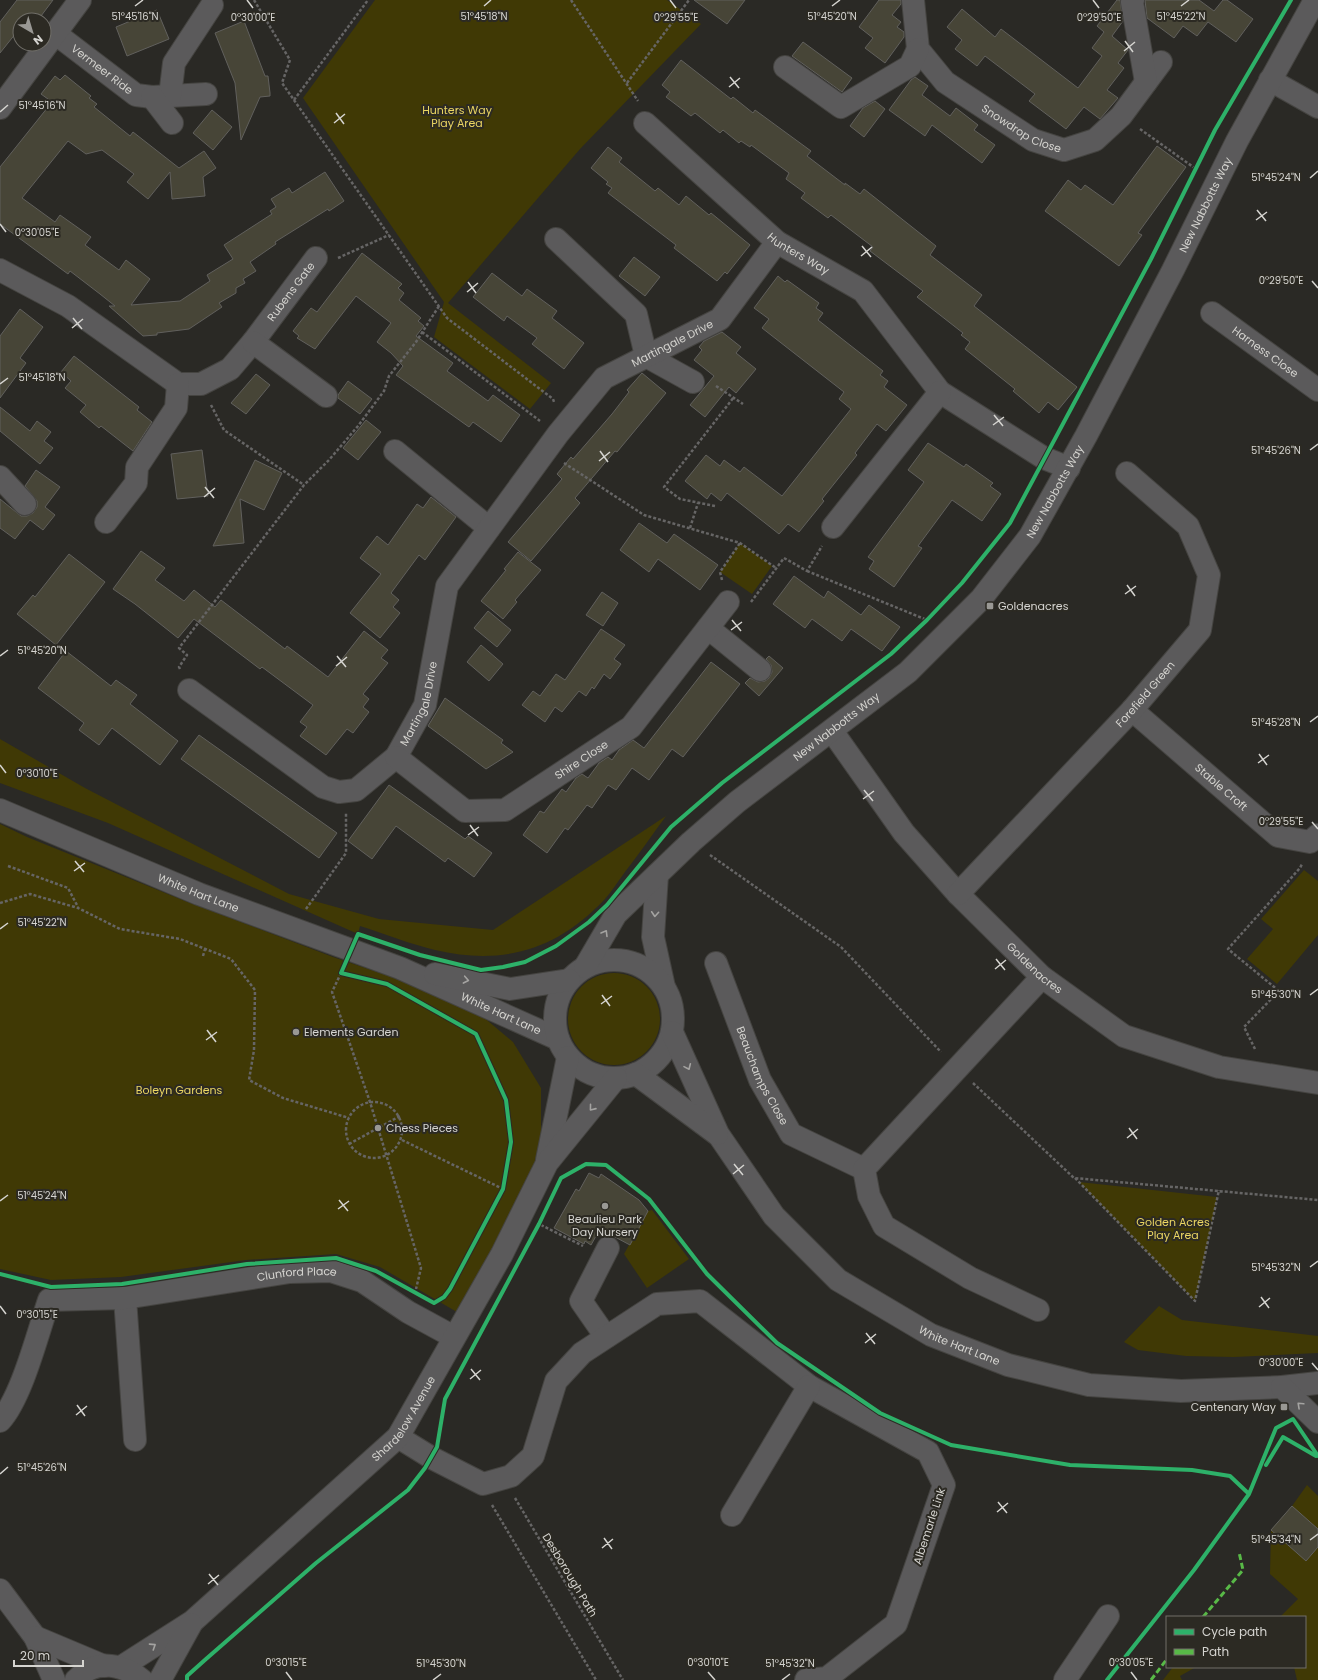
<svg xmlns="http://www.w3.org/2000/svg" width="1318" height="1680" font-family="Poppins,sans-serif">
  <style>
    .green { fill: #403905 }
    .building { fill: #474537; stroke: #61605d }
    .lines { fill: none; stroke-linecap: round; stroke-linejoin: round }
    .minor-casing { stroke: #454441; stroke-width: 24 }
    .path { stroke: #666565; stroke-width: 2.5; stroke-dasharray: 3 2; stroke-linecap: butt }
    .minor { stroke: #5b5a5b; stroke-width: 22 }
    .quiet { stroke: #58b947; stroke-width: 3; stroke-dasharray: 6 3; stroke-linecap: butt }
    .cycleway-casing { stroke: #2c2a23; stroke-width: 6 }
    .cycleway { stroke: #2db169; stroke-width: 4 }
    .oneway { stroke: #a4a3a1 }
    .ticks { fill: none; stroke: #d5d4d0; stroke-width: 1.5 }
    .poi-dot { fill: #999894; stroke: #2c2a23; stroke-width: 1.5 }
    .labels { text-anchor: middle; stroke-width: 4; stroke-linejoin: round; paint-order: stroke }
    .street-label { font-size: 11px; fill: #d5d4d0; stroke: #2c2a23 }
    .park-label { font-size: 11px; fill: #ead562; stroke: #2c2a23 }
    .poi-label { font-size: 11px; fill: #d5d4d0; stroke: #2c2a23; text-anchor: start }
    .ticks-label { font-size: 10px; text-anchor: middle; fill: #d5d4d0; stroke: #2c2a23; stroke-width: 4; stroke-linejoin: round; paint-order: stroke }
  </style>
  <rect width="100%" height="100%" fill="#2a2925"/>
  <!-- green -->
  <path class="green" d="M375,0H667L701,24L580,149L448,303L551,383L530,409L434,337L444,302L303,98Z
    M740,543L772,566L752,594L720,572Z
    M0,739L85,788L289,894L379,919L493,930L666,816C652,835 639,854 625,872C618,881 612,891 605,899C557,950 503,966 435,950C410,944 385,934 360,926L358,934L108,823L0,783Z
    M0,824L27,837L185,901L333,957L389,976L482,1016L513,1042L541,1088V1158L462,1315L380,1267L336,1254L246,1260L121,1277L51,1280L0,1269Z
    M1304,870L1318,881V935L1277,984L1247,959L1273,929L1261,919Z
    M568 1019a46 46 0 1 1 92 0a46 46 0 1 1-92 0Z
    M1079,1182L1217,1197L1195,1301Z
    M652,1210L689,1259L647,1288L624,1254L648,1211Z
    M1159,1306L1182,1320L1318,1336V1353L1234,1357L1186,1356L1138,1350L1124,1342Z
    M1307,1485L1318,1496V1680H1297L1294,1667H1305V1617H1280L1298,1599L1270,1574L1271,1530L1292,1506Z
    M1173,1667H1196L1180,1676L1182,1680H1163Z"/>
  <!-- building -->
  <path class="building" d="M17,0H53L38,20H20V28L0,53V22Z
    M694,0H745L727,24Z
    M879,0H901V4L892,15L901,22L897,27L904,32V37L885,63L865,48L873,38L859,27Z
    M1117,0H1120L1123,21L1112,36L1128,50L1118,63L1124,68L1107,90L1118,98L1100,119L1084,107L1066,129L1029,101L1035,94L985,56L977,66L955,49L962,40L947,27L962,9L995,37L1001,29L1078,88L1102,56L1092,48L1104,32L1097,26Z
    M1145,0H1199L1214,11L1223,0H1227L1253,19L1236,42L1208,22L1197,36L1183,26L1174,38L1147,18Z
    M157,10L169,39L127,56L116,27Z
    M244,21L265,76H268L270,93V96L260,97L241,140L235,83L215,33Z
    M803,42L852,78L842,92L792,56Z
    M681,60L731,99L733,97L753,113L755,110L811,151L807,156L845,185V183L860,194L864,189L936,246L930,255L982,295L974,306L1077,387L1058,410L1048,402L1039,413L1013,391L1015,389L965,349L970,342L961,335L963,333L917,297L923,291L870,251L873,247L831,215L828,218L801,198L805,193L786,179L789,173L751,145L750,147L741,141L739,143L723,130L720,133L695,113L691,116L666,97L670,92L662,85Z
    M65,75L91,96L89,98L97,104L94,107L130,136L133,132L179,168L204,151L216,168L203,177L205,196L172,199L170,172L148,199L127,182L134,174L102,150L86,154L68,141L22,198L55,222L60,215L91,237L85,245L119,270L126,260L150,279L131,305L180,301L210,281L207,275L233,259L224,245L272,214L270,211L276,207L271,199L289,188L292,193L325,172L344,201L329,211L328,209L275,242L276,244L250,262L256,271L243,279L245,283L236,288V293L219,303L222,307L189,329L157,333V335L143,336L109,306H115L100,294L70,271L68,274L0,224V167L52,102L41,94L55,76L60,80Z
    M915,77L928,86L922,95L950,116L956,108L978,125L974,130L995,145L982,163L932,125L925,136L889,110L911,80Z
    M875,101L885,109L864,137L850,126L863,108Z
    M212,110L232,127L213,150L193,133Z
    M1157,146L1186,167L1138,233L1142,235L1119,266L1045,211L1068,180L1081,190L1085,185L1113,205Z
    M608,147L622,158L619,162L655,191L658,188L679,205L686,196L709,215L711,213L750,245L727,274L725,272L717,281L674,248L676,245L608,193L612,188L606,184L608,182L591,168Z
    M362,253L402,284L398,288L404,293L399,300L421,318L418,321L424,326L416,336L453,363L447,371L488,401L493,395L520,415L501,442L473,422L469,427L396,375L403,366L391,353L377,342L391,323L356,296L315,349L297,338L299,336L293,331L311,308L317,312Z
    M634,257L660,277L645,296L619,276Z
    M492,273L522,296L527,289L557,311L552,318L584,343L564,369L532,344L537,338L507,316L504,321L473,297Z
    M778,276L785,282L787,280L819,303L816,308L823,313L818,320L883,371L880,375L888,381L884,387L907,405L886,431L877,424L855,453L857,455L822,499L824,501L799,532L788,524L779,534L727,493L721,501L711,493L707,499L685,481L706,455L720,466L724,460L740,472L744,467L782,496L851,409L839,399L844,392L762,328L769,319L754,308Z
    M20,309L43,327L20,358L26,363L0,398V336Z
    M722,332L741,347L736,353L756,369L736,393L729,387L705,417L690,405L714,376L694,360L702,350L699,347L704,341Z
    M74,356L139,407L137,410L152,422L133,451L101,426L99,428L80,412L86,405L65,388L71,381L61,372Z
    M642,373L666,393L617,452L615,451L575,498L580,503L531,561L508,542L562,479L557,474L571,457L573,459L612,414L629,392L627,390Z
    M256,374L270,385L246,414L231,403Z
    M348,381L372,399L360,414L338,398V395Z
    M0,407L30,431L37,421L51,432L44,441L53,448L40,464L0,431Z
    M366,420L381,432L358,460L343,448Z
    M928,443L964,467L966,464L993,483L990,486L1001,494L982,521L952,500L918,546L922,548L894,587L869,569L874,561L868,557L924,482L908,470Z
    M202,450L208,496L177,499L171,454Z
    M255,460L282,473L264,510L240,499L244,543L213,546Z
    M36,470L60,487L45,507L55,515L43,530L30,520L15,539L0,528V499L21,516H27L33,513L37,507V501L25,486Z
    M431,497L456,517L425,560L419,555L391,593L399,600L393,607L400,613L380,638L350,613L381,574L360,558L377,536L388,545L417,504L423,508Z
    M639,523L667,543L674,534L718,565L700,590L658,559L649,572L620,550Z
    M141,551L165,568L155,580L184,601L194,590L215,607L221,600L285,649L287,646L328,677L364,631L388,650L381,658L388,663L363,694L369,699L363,707L369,712L353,733L347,729L326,755L300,736L307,727L300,722L313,705L262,667L260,669L194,619L178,638L135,604L113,589Z
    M518,552L541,570L515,600L517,602L503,619L481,601L506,570L504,569Z
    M69,554L105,582L56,645L17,614L33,595L35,597Z
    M794,576L824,598L828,591L861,615L869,605L900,627L882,651L851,629L842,641L812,619L805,628L773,604Z
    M602,592L618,603L603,626L586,615Z
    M488,611L511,630L497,647L474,628Z
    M601,629L625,645L614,659L621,664L610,679L604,674L594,689L592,687L586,696L579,691L562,712L555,707L545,722L522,705L533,691L540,696L556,674L565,680Z
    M481,645L503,664L489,681L467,662Z
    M66,651L111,686L116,680L137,695L130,704L178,741L160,765L112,728L99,745L79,730L84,723L38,688Z
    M769,656L783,668L759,696L745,683L750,678L758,682L765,681L769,678L772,672L771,665L766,659Z
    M711,662L740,684L683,757L672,749L649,780L632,768L616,790L608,785L592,808L587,805L568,830L565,828L547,853L523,835L540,811L544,813L562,789L566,792L576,778L582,774L588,778L599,763L608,757L612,760L619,750L633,740L644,748Z
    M445,698L503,740L501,743L513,752L486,769L428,726Z
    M199,735L337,833L319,858L181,759Z
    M389,785L465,839L468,836L492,853L474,877L448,858L445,862L396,826L372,859L348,841Z
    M589,1173L599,1178L601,1174L639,1200L648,1211L630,1245L600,1229L591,1245L585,1241L584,1244L554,1228L576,1189L579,1191Z
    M1292,1506L1318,1529V1547L1306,1561L1271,1530Z"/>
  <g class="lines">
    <!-- minor casing -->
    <g class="minor-casing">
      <g id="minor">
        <path id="s1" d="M913,0L918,49L945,82L1033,140L1064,150L1095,140L1121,116L1161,62"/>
        <path d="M1133,0L1132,2L1146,82"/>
        <path id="s2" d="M56,34L136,95L152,97L206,94"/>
        <path d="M785,67L841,107L910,66L918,49"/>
        <path d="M1270,80L1318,107"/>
        <path d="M170,96L174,63L212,5"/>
        <path d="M152,97L172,123"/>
        <path d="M0,108L80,0"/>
        <path id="s3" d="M645,123L777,242L863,291L940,392L1044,458L1069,468"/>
        <path d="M556,239L636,314L646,356L693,382"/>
        <path id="s4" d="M0,270L68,306L178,384H201L230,369L253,342L316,258"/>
        <path id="s5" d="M1212,313L1318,390"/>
        <path d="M253,342L326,396"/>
        <path d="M395,451L489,528"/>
        <path d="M0,477L25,504"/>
        <path d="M106,522L136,483L137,467L176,408L178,384"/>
        <path d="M833,527L940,392"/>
        <path d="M708,628L760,670"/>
        <path id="s6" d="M189,690L323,787L339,792L356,790L396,757L425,705L447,586L558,434L604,378L720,319L777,242"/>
        <path id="s7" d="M1132,710L1278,836L1310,842L1318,835"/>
        <path id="s8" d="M832,731L904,833L958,894L1042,977L1124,1036L1219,1067L1318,1083"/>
        <path id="s9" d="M396,757L465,811L505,810L631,727L728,602"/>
        <path id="s10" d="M0,810L199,894L400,968L558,1039"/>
        <path d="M657,875L653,937L664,987"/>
        <path id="s11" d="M958,894L1132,710L1200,630L1209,575L1188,526L1127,473"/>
        <circle cx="614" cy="1019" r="59"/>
        <path id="s12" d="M716,963L760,1080L791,1134L864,1169"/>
        <path id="s13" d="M585,967L616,914L691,842L737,802L908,672L981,599L1030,536L1086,436L1173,270L1237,141L1315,0"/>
        <path d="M435,974L510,989L569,980"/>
        <path id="s14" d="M672,1032L718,1134L774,1216L838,1280L931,1335L1008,1365L1089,1385L1181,1391L1282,1387L1318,1383"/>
        <path d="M636,1074L717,1134"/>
        <path d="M547,1160L568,1057"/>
        <path d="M125,1298L135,1440"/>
        <path d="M1038,1310L970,1278L884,1226L869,1196L864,1169L1042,977"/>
        <path d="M606,1337L581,1301L608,1248"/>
        <path d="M1282,1387L1318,1422"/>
        <path id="s15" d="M0,1421C22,1397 38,1332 49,1300L125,1298L290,1272L331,1271L362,1281L408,1312L454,1337"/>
        <path d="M398,1437L432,1458L483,1484L511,1476L533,1456L556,1381L582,1353L657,1304L700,1301L809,1386L928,1452L944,1485L896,1624L827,1678L806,1680"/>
        <path d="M732,1515L809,1386"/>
        <path d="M0,1590L35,1637L54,1680"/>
        <path d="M35,1637L104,1666"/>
        <path id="s16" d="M121,1667L193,1621L398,1437L502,1254L547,1163L616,1078"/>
        <path d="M76,1680C80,1677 84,1672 88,1670C106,1660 128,1668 142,1680"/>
        <path d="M160,1680L191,1624"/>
        <path d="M1065,1680L1108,1616"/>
      </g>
    </g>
    <!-- path -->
    <path class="path" d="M254,0L290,60L282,83L447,318L553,399L554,402
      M571,0L638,101
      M627,83L689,0
      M294,100L368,0
      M1140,129L1196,169
      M338,258L389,235
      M422,332L540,421
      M716,386L743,404
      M211,405L224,430L304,485
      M564,463L644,515L740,543L776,568
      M715,506L680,499L664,487L734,397
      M690,528L698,503
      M807,571L927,620
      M722,580L720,572L740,543
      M751,602L784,558L807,571L822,546
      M180,669L179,667L187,655L179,648L304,485L329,460L358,426L384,391L389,376L416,342L439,306
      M710,855L841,947L941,1052
      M8,866L68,888L78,907
      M0,903L30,894L78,908L120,929L180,939L231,959L255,990L254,1050L249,1080L283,1098L349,1118
      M306,909L346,853V813
      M203,956L205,949
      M341,973L332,992L370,1102L421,1268L416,1289
      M1255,1049L1244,1027L1279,991L1228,949L1300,868L1302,864
      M973,1083L1074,1178L1318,1200
      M346 1130a28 28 0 1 1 56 0a28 28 0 1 1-56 0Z
      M402,1140L503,1189
      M349,1144L400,1116
      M1075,1178L1195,1301L1219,1190
      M541,1225L583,1246
      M515,1498L623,1680
      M492,1505L596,1680"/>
    <!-- minor -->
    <use href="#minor" class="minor"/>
    <!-- quiet -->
    <path class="quiet" d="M1203,1617L1243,1570L1239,1552
      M1151,1680L1167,1659"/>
    <!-- cycleway casing -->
    <g class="cycleway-casing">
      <path id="cycleway" d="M0,1274L51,1287L122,1284L247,1264L336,1258L376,1271L434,1303L444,1297L450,1289L503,1189L511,1142L506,1100L476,1034L387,984L341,973L358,934L420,955L481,970L503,967L525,962L556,946L589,922L607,905L671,827L722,783L891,654L927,620L962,583L1010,523L1151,259L1215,130L1291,0
        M1266,1465L1283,1437L1316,1456
        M1249,1494L1276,1428L1293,1419L1318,1456
        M187,1680V1676L206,1659L316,1563L408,1490L425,1468L437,1447L445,1399L539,1224L561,1178L586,1164L606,1165L649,1199L707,1274L777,1343L880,1413L951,1445L1070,1465L1192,1470L1230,1476L1249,1494L1194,1570L1107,1680"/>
    </g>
    <!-- cycleway -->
    <use href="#cycleway" class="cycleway"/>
  </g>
  <!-- one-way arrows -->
  <defs><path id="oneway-chevron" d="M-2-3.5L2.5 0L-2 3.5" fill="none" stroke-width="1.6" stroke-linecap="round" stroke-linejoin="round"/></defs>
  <g class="oneway">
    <use href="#oneway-chevron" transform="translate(655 914) rotate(94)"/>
    <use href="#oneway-chevron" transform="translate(605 933) rotate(-59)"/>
    <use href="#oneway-chevron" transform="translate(466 980) rotate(11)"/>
    <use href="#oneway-chevron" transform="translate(688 1067) rotate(66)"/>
    <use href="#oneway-chevron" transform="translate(592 1108) rotate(129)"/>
    <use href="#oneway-chevron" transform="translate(1300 1405) rotate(-137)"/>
    <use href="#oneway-chevron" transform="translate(153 1646) rotate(-33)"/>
  </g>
  <!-- ticks -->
  <path class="ticks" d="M247,0L253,8M670,0L676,8M1093,0L1099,8M135,6L143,0M484,6L491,0M832,6L840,0M1181,6L1189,0M1125,41L1133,52M1124,51L1135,42M730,77L739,88M729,87L740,78M0,112L8,105M336,113L344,124M334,123L345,114M1310,178L1318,171M1257,210L1266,221M1256,220L1267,212M0,224L6,232M862,246L871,257M861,256L872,247M1312,281L1318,288M468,282L476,293M467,292L478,283M73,318L82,329M72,328L83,319M0,384L8,378M994,415L1003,426M993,425L1004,417M1310,450L1318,444M600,451L608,462M599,461L610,452M205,487L214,498M204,497L215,488M1127,585L1135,596M1125,594L1136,586M732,620L741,631M731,630L742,622M0,656L8,650M337,656L346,667M336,666L347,657M1310,722L1318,716M1259,754L1267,765M1258,763L1269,755M0,765L6,773M864,790L873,801M863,799L874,791M1312,822L1318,829M470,825L478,836M468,835L479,827M75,861L84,872M74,871L85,863M0,929L8,923M996,959L1005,970M995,969L1006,960M602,995L610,1006M1310,995L1318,989M601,1004L612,996M207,1030L216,1042M206,1040L217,1032M1129,1128L1137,1139M1127,1138L1138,1129M734,1164L743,1175M733,1174L744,1165M339,1200L348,1211M0,1201L8,1195M338,1209L349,1201M1310,1267L1318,1261M1261,1297L1269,1308M0,1306L6,1314M1259,1307L1270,1298M866,1333L875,1344M865,1343L876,1334M1312,1363L1318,1370M471,1369L480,1380M470,1379L481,1370M77,1405L85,1416M76,1415L87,1406M0,1474L8,1467M998,1502L1007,1513M997,1512L1008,1503M604,1538L612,1549M1310,1540L1318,1534M602,1548L613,1539M209,1574L218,1585M208,1584L219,1575M286,1672L292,1680M708,1672L715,1680M1131,1672L1137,1680M433,1680L441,1674M782,1680L790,1674"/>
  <!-- markers -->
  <g class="poi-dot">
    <rect x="986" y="602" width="8" height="8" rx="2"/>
    <circle cx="296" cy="1032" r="4"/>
    <circle cx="378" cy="1128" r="4"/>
    <circle cx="605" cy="1206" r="4"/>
    <rect x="1280" y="1403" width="8" height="8" rx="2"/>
  </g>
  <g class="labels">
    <!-- street labels -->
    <g class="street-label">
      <text dy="4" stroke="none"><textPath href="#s2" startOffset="58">Vermeer Ride</textPath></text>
      <text dy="4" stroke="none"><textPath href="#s1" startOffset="182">Snowdrop Close</textPath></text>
      <text dy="4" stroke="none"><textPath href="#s13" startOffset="999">New Nabbotts Way</textPath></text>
      <text dy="4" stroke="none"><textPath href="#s3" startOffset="202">Hunters Way</textPath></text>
      <text dy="4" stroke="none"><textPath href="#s4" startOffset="366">Rubens Gate</textPath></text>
      <text dy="4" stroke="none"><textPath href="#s6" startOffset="769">Martingale Drive</textPath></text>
      <text dy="4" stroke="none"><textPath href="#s5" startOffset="66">Harness Close</textPath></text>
      <text dy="4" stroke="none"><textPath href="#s13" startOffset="675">New Nabbotts Way</textPath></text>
      <text dy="4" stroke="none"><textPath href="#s11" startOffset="274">Forefield Green</textPath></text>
      <text dy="4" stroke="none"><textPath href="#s6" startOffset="310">Martingale Drive</textPath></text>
      <text dy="4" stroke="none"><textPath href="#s13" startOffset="351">New Nabbotts Way</textPath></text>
      <text dy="4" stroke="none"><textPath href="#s9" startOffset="219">Shire Close</textPath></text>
      <text dy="4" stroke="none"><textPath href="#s7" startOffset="118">Stable Croft</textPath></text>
      <text dy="4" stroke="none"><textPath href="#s10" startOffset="215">White Hart Lane</textPath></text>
      <text dy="4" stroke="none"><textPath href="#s8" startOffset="313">Goldenacres</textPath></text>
      <text dy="4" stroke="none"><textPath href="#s10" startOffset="541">White Hart Lane</textPath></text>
      <text dy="4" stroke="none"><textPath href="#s12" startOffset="122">Beauchamps Close</textPath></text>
      <text dy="4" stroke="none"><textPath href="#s15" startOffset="381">Clunford Place</textPath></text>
      <text dy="4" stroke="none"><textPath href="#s14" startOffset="440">White Hart Lane</textPath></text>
      <text dy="4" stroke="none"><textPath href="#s16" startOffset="379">Shardelow Avenue</textPath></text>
      <text transform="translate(929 1526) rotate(-72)" y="4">Albemarle Link</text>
      <text transform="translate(570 1575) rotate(59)" y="4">Desborough Path</text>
    </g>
    <!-- park labels -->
    <g class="park-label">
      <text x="457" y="114">Hunters Way<tspan x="457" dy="13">Play Area</tspan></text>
      <text x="179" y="1094">Boleyn Gardens</text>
      <text x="1173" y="1226">Golden Acres<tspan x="1173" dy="13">Play Area</tspan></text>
    </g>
    <!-- poi labels -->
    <g class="poi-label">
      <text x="998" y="610">Goldenacres</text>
      <text x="304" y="1036">Elements Garden</text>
      <text x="386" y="1132">Chess Pieces</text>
      <text x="605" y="1223" text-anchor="middle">Beaulieu Park<tspan x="605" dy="13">Day Nursery</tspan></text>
      <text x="1276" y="1411" text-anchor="end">Centenary Way</text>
    </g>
  </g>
  <g class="ticks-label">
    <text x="135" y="20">51°45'16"N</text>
    <text x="484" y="20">51°45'18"N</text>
    <text x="832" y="20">51°45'20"N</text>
    <text x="1181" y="20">51°45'22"N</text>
    <text x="253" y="21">0°30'00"E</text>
    <text x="676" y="21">0°29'55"E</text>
    <text x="1099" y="21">0°29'50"E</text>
    <text x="42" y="109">51°45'16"N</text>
    <text x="1276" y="181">51°45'24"N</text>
    <text x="37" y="236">0°30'05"E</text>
    <text x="1281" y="284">0°29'50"E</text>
    <text x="42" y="381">51°45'18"N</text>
    <text x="1276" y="454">51°45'26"N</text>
    <text x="42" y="654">51°45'20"N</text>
    <text x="1276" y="726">51°45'28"N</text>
    <text x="37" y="777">0°30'10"E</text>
    <text x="1281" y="825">0°29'55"E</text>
    <text x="42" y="926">51°45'22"N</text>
    <text x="1276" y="998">51°45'30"N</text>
    <text x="42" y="1199">51°45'24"N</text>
    <text x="1276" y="1271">51°45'32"N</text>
    <text x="37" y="1318">0°30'15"E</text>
    <text x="1281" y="1366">0°30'00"E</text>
    <text x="42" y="1471">51°45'26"N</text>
    <text x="1276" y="1543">51°45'34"N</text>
    <text x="286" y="1666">0°30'15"E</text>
    <text x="708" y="1666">0°30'10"E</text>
    <text x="1131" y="1666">0°30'05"E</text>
    <text x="441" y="1667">51°45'30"N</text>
    <text x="790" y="1667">51°45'32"N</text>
  </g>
  <!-- legend -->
  <rect x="1166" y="1616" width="140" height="52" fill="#2c2a23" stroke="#706e68"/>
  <rect x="1174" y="1629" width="20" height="6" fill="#2db169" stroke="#706e68"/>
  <text x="1202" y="1636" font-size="12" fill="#d5d4d0">Cycle path</text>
  <rect x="1174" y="1649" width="20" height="6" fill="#58b947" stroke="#706e68"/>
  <text x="1202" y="1656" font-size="12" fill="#d5d4d0">Path</text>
  <!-- north arrow -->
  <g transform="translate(32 32) rotate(142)"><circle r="19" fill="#2c2a23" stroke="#706e68"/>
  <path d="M0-3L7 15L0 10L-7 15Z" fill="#999894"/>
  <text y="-6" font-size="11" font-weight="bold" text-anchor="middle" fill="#d5d4d0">N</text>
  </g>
  <!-- scale -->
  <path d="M14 1660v6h69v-6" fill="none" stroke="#d5d4d0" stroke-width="2"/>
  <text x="20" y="1660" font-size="12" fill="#d5d4d0" stroke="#2c2a23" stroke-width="3" paint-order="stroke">20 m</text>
</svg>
